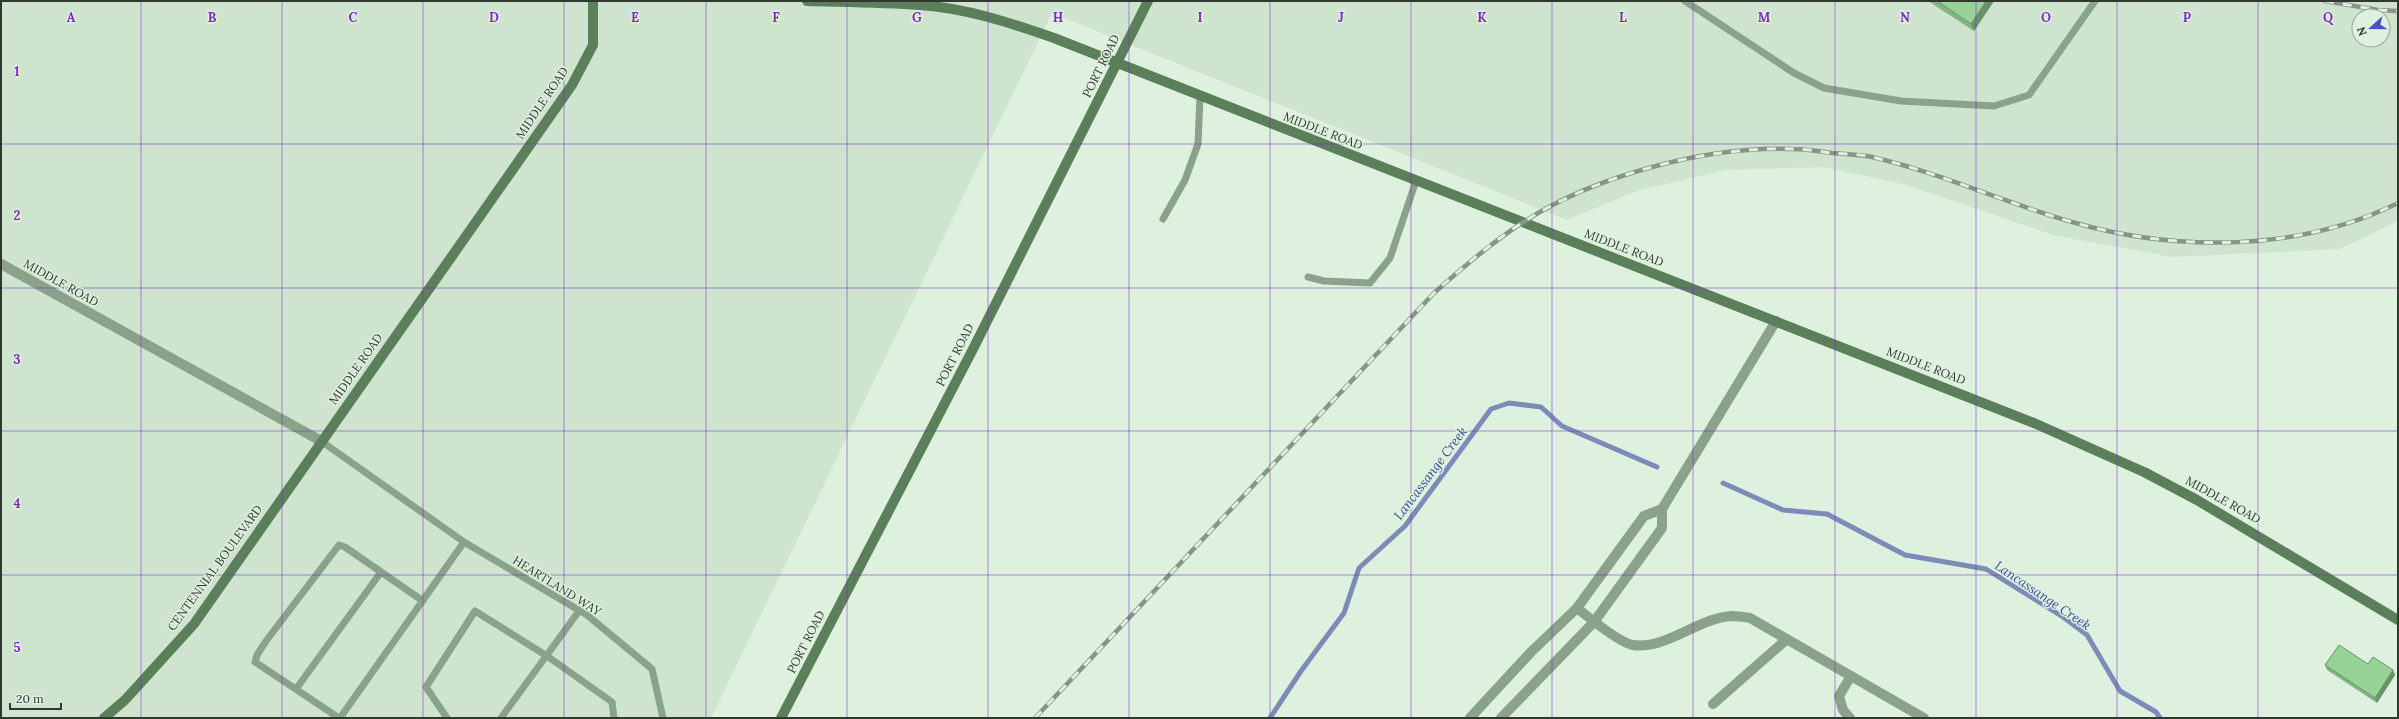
<svg xmlns="http://www.w3.org/2000/svg" width="2399" height="719" font-family="Lora,serif">
  <style>
    .built { fill: #cee4ce; fill-rule: evenodd }
    .lines { fill: none; stroke-linecap: round; stroke-linejoin: round }
    .stream { stroke: #7d8bb9; stroke-width: 5 }
    .lane { stroke: #8aa289; stroke-width: 7 }
    .street { stroke: #8aa289; stroke-width: 10 }
    .secondary { stroke: #5b7f5b; stroke-width: 10 }
    .rail-casing { stroke: #879487; stroke-width: 4.5 }
    .rail { stroke: #def0de; stroke-width: 3; stroke-dasharray: 9; stroke-linecap: butt }
    .wall { fill: #82b582 }
    .shaded-wall { fill: #6a936a }
    .building { fill: #97d297; stroke: #6a936a }
    .grid { fill: none; stroke: #7b2cbf; stroke-width: 1; stroke-opacity: 0.55 }
    .labels { text-anchor: middle; stroke-width: 3; stroke-linejoin: round; paint-order: stroke }
    .street-label { font-size: 12px; fill: #313831; stroke: #def0de }
    .water-label { font-size: 13px; font-style: italic; fill: #3e4a9b; stroke: #def0de }
    .grid-label { font-size: 13px; text-anchor: middle; font-weight: bold; fill: #7b2cbf; stroke: #def0de; stroke-width: 3; stroke-linejoin: round; paint-order: stroke }
  </style>
  <rect width="100%" height="100%" fill="#def0de"/>
  <!-- built -->
  <path class="built" d="M1,1H2398V221L2340,249L2172,257L2053,235L1907,185L1824,167L1727,170L1639,190L1567,220L1052,13L711,718H1ZM2359,16H2383V40H2359Z"/>
  <g class="lines">
    <!-- stream -->
    <path class="stream" d="M1723,483L1783,510L1827,514L1905,555L1986,569L2063,617L2087,635L2120,691L2156,712L2160,718
      M1270,718L1301,671L1344,613L1359,568L1405,526L1491,409L1509,403L1541,407L1562,426L1657,467"/>
    <!-- lane -->
    <path class="lane" d="M1685,1L1794,73L1824,88L1901,101L1994,106L2029,95L2095,1
      M1163,219L1185,180L1198,144L1200,97
      M1308,277L1324,281L1370,283L1390,258L1416,181
      M321,441L464,542L587,615L652,669L663,718
      M296,689L381,572
      M339,718L255,662L257,655L266,641L339,545L345,547L423,601
      M340,718L464,542
      M447,718L426,687L475,611L547,656L612,702L614,718
      M501,718L579,611"/>
    <!-- street -->
    <path class="street" d="M1,264L321,441
      M1577,608C1588,617 1620,643 1633,645C1666,650 1700,617 1732,616C1738,616 1744,617 1750,618L1924,718
      M1713,704L1787,639
      M1470,718L1531,652L1577,608L1644,516L1662,509
      M1501,718L1594,622L1662,528V509L1776,321
      M1850,718L1843,710L1839,696L1851,676"/>
    <!-- secondary -->
    <path class="secondary" d="M807,1C844,2 882,2 920,5C966,8 1011,23 1054,38L2034,423L2144,472L2197,500L2398,620
      M104,718L125,700L194,624L572,85L593,45V1
      M781,718L973,349L1148,1"/>
    <!-- rail casing -->
    <g class="rail-casing">
      <path id="rail" d="M2325,1L2378,10L2398,11
        M1035,718L1434,293C1462,268 1491,243 1522,223C1593,176 1706,146 1791,149C1804,149 1818,151 1832,153C1845,154 1859,154 1872,157C1941,173 2005,203 2072,222C2176,252 2299,252 2398,203"/>
    </g>
    <!-- rail -->
    <use href="#rail" class="rail"/>
  </g>
  <!-- wall -->
  <path class="wall" d="M1928,1H1994L1974,31Z
    M2325,665L2393,670L2395,675L2377,703L2327,670Z"/>
  <!-- shaded-wall -->
  <path class="shaded-wall" d="M1986,1H1994L1974,31L1971,24Z
    M2393,670L2395,675L2377,703L2375,698Z"/>
  <!-- building -->
  <path class="building" d="M1937,1H1986L1971,24Z
    M2339,645L2368,664L2373,657L2393,670L2375,698L2325,665Z"/>
  <!-- grid -->
  <path class="grid" d="M141,1V718M282,1V718M423,1V718M564,1V718M706,1V718M847,1V718M988,1V718M1129,1V718M1270,1V718M1411,1V718M1552,1V718M1693,1V718M1835,1V718M1976,1V718M2117,1V718M2258,1V718M1,144H2398M1,288H2398M1,431H2398M1,575H2398"/>
  <g class="labels">
    <!-- street labels -->
    <g class="street-label">
      <text transform="translate(1101 66) rotate(-64)" y="4">PORT ROAD</text>
      <text transform="translate(542 103) rotate(-56)" y="4">MIDDLE ROAD</text>
      <text transform="translate(1323 131) rotate(21)" y="4">MIDDLE ROAD</text>
      <text transform="translate(1624 248) rotate(21)" y="4">MIDDLE ROAD</text>
      <text transform="translate(61 283) rotate(29)" y="4">MIDDLE ROAD</text>
      <text transform="translate(955 355) rotate(-63)" y="4">PORT ROAD</text>
      <text transform="translate(1926 366) rotate(21)" y="4">MIDDLE ROAD</text>
      <text transform="translate(356 369) rotate(-55)" y="4">MIDDLE ROAD</text>
      <text transform="translate(2223 500) rotate(29)" y="4">MIDDLE ROAD</text>
      <text transform="translate(215 568) rotate(-54)" y="4">CENTENNIAL BOULEVARD</text>
      <text transform="translate(557 586) rotate(32)" y="4">HEARTLAND WAY</text>
      <text transform="translate(806 642) rotate(-63)" y="4">PORT ROAD</text>
    </g>
    <!-- water labels -->
    <g class="water-label">
      <text transform="translate(1430 473) rotate(-53)" y="5">Lancassange Creek</text>
      <text transform="translate(2043 595) rotate(34)" y="5">Lancassange Creek</text>
    </g>
  </g>
  <g class="grid-label">
    <text x="71" y="22">A</text>
    <text x="212" y="22">B</text>
    <text x="353" y="22">C</text>
    <text x="494" y="22">D</text>
    <text x="635" y="22">E</text>
    <text x="776" y="22">F</text>
    <text x="917" y="22">G</text>
    <text x="1058" y="22">H</text>
    <text x="1200" y="22">I</text>
    <text x="1341" y="22">J</text>
    <text x="1482" y="22">K</text>
    <text x="1623" y="22">L</text>
    <text x="1764" y="22">M</text>
    <text x="1905" y="22">N</text>
    <text x="2046" y="22">O</text>
    <text x="2187" y="22">P</text>
    <text x="2328" y="22">Q</text>
    <text x="17" y="76">1</text>
    <text x="17" y="220">2</text>
    <text x="17" y="364">3</text>
    <text x="17" y="508">4</text>
    <text x="17" y="652">5</text>
  </g>
  <!-- border -->
  <rect width="2399" height="719" fill="none" stroke="#313831" stroke-width="4"/>
  <!-- north arrow -->
  <g transform="translate(2371 28) rotate(249)"><circle r="19" fill="#def0de" stroke="#99a699"/>
  <path d="M0-3L7 15L0 10L-7 15Z" fill="#4652c7"/>
  <text y="-6" font-size="11" font-weight="bold" text-anchor="middle" fill="#313831">N</text>
  </g>
  <!-- scale -->
  <path d="M10 703v6h51v-6" fill="none" stroke="#313831" stroke-width="2"/>
  <text x="16" y="703" font-size="12" fill="#313831" stroke="#def0de" stroke-width="3" paint-order="stroke">20 m</text>
</svg>
